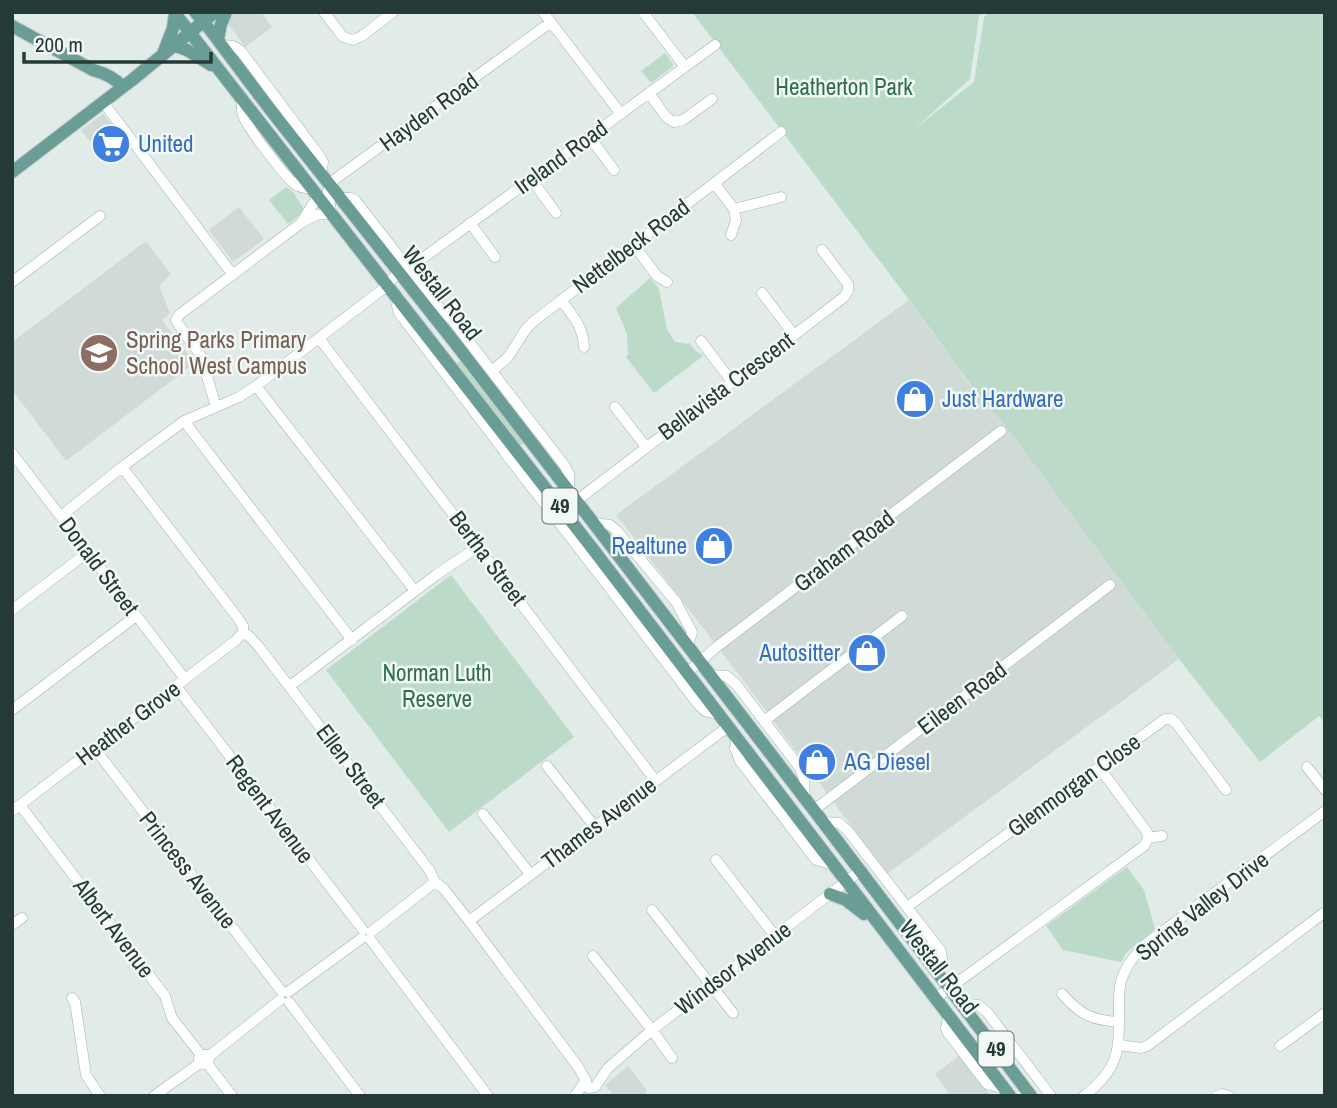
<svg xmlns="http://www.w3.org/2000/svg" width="1337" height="1108" font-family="'Archivo Narrow',sans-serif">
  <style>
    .built { fill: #d0dad7 }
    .green { fill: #bcdac8 }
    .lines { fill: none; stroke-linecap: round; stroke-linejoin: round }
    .minor-casing { stroke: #a4b2af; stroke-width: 11 }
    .major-casing { stroke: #c1c8c7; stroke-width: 14 }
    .minor { stroke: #fff; stroke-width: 10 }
    .major { stroke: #699d96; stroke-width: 12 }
    .labels { text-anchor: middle; stroke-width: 5; stroke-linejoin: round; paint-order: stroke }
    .shield { fill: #f2f8f5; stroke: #617370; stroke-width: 2 }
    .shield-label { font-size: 21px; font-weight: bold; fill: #233a37 }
    .park-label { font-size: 23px; fill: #306e50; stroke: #f2f8f5 }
    .street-label { font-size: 23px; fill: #233a37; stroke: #f2f8f5 }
    .shop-label { font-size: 23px; fill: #366cbe; stroke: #f2f8f5; text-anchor: start }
    .education-label { font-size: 23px; fill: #785e54; stroke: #f2f8f5; text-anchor: start }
  </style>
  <rect width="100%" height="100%" fill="#e1ebe8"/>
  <!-- built -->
  <path class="built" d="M236,12H261L272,27L245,47L228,24L231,16Z
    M103,114L126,142L104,158L81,130Z
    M239,207L264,239L233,262L209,230Z
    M146,241L171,274L159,286L170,313L162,320L195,363L66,461L12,390V342Z
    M909,300L963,375L988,407L1007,428L1179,659L887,874L743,680L616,515Z
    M960,1055L991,1096H950L935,1074Z
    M628,1066L647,1090L644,1096H614L605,1085Z"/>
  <!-- green -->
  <path class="green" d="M692,12H982L979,16L970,79L913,130L974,82L984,17L991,12H1325V723L1319,716L1260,762L1179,659L1007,428C970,387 940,341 907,297C835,202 764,107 692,12Z
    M665,53L673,64L672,67L651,83L641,71Z
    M286,187L293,192L305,211L288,224L269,200Z
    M650,278L659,289L667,330L675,342L690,344L695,350L703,356L654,393L626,357L628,355L627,334L616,308Z
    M462,360L527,444L519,445L456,364Z
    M451,575L574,737L449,832L326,670Z
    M1127,867L1144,890L1155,929L1126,953L1121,962L1063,950L1046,926Z"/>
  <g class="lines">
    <!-- minor casing -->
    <g class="minor-casing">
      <path id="minor" d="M324,12L343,37L353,40L362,36L393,12
        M543,12L621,114
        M643,12L685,67
        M222,45L233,46L241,51L319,155L323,162L321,175
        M649,93L666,117L674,122L683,120L712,99
        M242,99C242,104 241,110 243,115C246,126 287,180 296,185C301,188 307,188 312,189
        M103,102L233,275
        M589,136L614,170
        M531,179L556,213
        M714,183L734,209L781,197
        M340,198H350L355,200L436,304L453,321L565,466L569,474V490
        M303,220L318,196
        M470,223L495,257
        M731,235L736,220L734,209
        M633,244L657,276L667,282
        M408,269L715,45
        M12,282L100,216
        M762,293L794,335
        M399,298L397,306L399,313L505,452L523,459
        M561,300C573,316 583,326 584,347
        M319,338L655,780
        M701,341L732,382
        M492,371L508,357L526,329L534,321L781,132
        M256,386L415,591
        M216,407L201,356L179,325L176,320L179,315L301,223L316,215L331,213L328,191L334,180L551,22
        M615,407L646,447
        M184,421L352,640
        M12,453L185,679
        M505,453L601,577
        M122,467L237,617L243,626V633L249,636L259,647L430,871L435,882L444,889L469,921L579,1068L586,1081
        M563,511L844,297L848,291V284L822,250
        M61,516L122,467L184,421L239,397L256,386L383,289L399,272
        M594,523L610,525L617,531L676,602L692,632L688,645
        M607,567L601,577L697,703L705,711L720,715
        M12,610L88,552
        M688,672L714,649L1001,431
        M710,675L726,676L736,684L800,768L804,779L805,798
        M176,686L363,930
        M290,686L436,575L479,546
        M12,710L136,616
        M764,721L902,616
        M737,738L735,748L740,761L816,860L834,865
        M95,749L282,992
        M547,766L594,826
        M1307,767L1325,790
        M20,805L165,996L172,1018L201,1055H207L209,1059L207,1063L204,1064L200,1063L199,1058L201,1055
        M814,810L1110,585
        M12,811L235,641L243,633
        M483,814L530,874
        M823,822L839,823L848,831L941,951L942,959L938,974
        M1148,838L1162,836
        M716,860L775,936
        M907,907L1165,719H1171L1176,723L1226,790
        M652,910L733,1013
        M469,921L729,726
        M12,925L22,918
        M371,932L435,882
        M370,939L488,1096
        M593,956L652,1030L672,1058
        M288,992L362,938
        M1062,994C1081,1015 1091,1020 1119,1022
        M72,998L75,1002L86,1075L100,1096
        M936,998L1144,846L1148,839L1147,832L1099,767
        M289,1002L360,1096
        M960,1003L978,1005L987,1012L1051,1096
        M949,1015L946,1028L948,1033L987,1084L1005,1089
        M1119,1045L1141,1048L1147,1046L1325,912
        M1280,1046L1325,1013
        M208,1057L280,1000
        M207,1063L232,1096
        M585,1082L588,1088L595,1087L608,1068L652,1030L860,871
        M154,1096L200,1063
        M575,1096L586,1080
        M1084,1096C1121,1068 1119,1048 1119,1005C1119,994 1119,983 1124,973C1129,961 1138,952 1147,943L1325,811
        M1217,1096L1222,1094L1229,1096"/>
    </g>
    <!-- major casing -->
    <g class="major-casing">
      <path id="major" d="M174,12L592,548L1010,1096
        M195,12L211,31L269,108L455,343L605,538L823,822L1031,1096
        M12,26L93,70C104,73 115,78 123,87
        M218,39L221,24L226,12
        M173,45L187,50L211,65
        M163,54L173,28L175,13
        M12,172L132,80L215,12
        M830,894L846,900L864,914"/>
    </g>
    <!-- minor -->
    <use href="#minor" class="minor"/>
    <!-- major -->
    <use href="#major" class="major"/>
  </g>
  <!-- icons -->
  <defs>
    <g id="supermarket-disc" transform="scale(2.0125)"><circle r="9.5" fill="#3f7fe0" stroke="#f2f8f5"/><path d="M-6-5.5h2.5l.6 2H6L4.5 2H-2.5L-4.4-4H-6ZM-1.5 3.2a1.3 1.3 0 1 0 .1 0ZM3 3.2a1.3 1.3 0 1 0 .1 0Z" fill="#fff"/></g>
    <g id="school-disc" transform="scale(2.0125)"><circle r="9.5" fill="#8d6e63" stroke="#f2f8f5"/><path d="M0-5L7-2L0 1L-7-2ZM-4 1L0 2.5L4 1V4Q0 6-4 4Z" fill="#fff"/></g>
    <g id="shop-disc" transform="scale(2.0125)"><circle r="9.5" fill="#3f7fe0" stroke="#f2f8f5"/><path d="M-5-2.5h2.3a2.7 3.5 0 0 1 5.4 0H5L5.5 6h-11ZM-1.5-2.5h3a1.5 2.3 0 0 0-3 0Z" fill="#fff"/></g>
  </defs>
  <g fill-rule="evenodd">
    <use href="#supermarket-disc" x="111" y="144"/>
    <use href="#school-disc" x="99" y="353"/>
    <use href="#shop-disc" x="915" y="399"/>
    <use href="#shop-disc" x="714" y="546"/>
    <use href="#shop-disc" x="867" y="653"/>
    <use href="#shop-disc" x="817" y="762"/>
  </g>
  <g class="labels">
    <!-- shield labels -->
    <g class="shield">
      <rect x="542.5" y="488.5" width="35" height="35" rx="5"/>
      <rect x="978.5" y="1031.5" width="35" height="35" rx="5"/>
    </g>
    <g class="shield-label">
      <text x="560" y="513">49</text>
      <text x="996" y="1056">49</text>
    </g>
    <!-- park labels -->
    <g class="park-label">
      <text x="844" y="95">Heatherton Park</text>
      <text x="437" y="681">Norman Luth<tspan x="437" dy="26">Reserve</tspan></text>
    </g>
    <!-- street labels -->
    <g class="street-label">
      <text transform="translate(429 112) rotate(-36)" y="8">Hayden Road</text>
      <text transform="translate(561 157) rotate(-36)" y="8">Ireland Road</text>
      <text transform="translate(631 246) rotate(-37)" y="8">Nettelbeck Road</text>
      <text transform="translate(442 293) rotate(52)" y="8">Westall Road</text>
      <text transform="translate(726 386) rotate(-37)" y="8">Bellavista Crescent</text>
      <text transform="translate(844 551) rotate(-37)" y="8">Graham Road</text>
      <text transform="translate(488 558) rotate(53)" y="8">Bertha Street</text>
      <text transform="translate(99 566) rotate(53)" y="8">Donald Street</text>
      <text transform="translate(962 698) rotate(-37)" y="8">Eileen Road</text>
      <text transform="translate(128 723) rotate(-37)" y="8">Heather Grove</text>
      <text transform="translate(351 766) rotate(53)" y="8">Ellen Street</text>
      <text transform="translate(1074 785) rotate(-36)" y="8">Glenmorgan Close</text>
      <text transform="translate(270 809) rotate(53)" y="8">Regent Avenue</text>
      <text transform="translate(599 823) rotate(-37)" y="8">Thames Avenue</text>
      <text transform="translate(188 870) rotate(52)" y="8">Princess Avenue</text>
      <text transform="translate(1202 906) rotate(-38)" y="8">Spring Valley Drive</text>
      <text transform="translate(114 928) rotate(53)" y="8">Albert Avenue</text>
      <text transform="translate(939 967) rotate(52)" y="8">Westall Road</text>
      <text transform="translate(733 968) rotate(-37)" y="8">Windsor Avenue</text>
    </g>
    <!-- shop labels -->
    <g class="shop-label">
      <text x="138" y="152">United</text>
      <text x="942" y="407">Just Hardware</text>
      <text x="687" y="554" text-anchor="end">Realtune</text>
      <text x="840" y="661" text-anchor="end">Autositter</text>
      <text x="844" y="770">AG Diesel</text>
    </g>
    <!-- education labels -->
    <g class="education-label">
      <text x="126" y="348">Spring Parks Primary<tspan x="126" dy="26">School West Campus</tspan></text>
    </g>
  </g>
  <!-- border -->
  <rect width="1337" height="1108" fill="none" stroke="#233a37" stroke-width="28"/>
  <!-- scale -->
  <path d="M24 52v10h187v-10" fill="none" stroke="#233a37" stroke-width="3.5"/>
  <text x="35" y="52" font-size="21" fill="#233a37" stroke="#f2f8f5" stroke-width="5" paint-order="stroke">200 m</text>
</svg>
